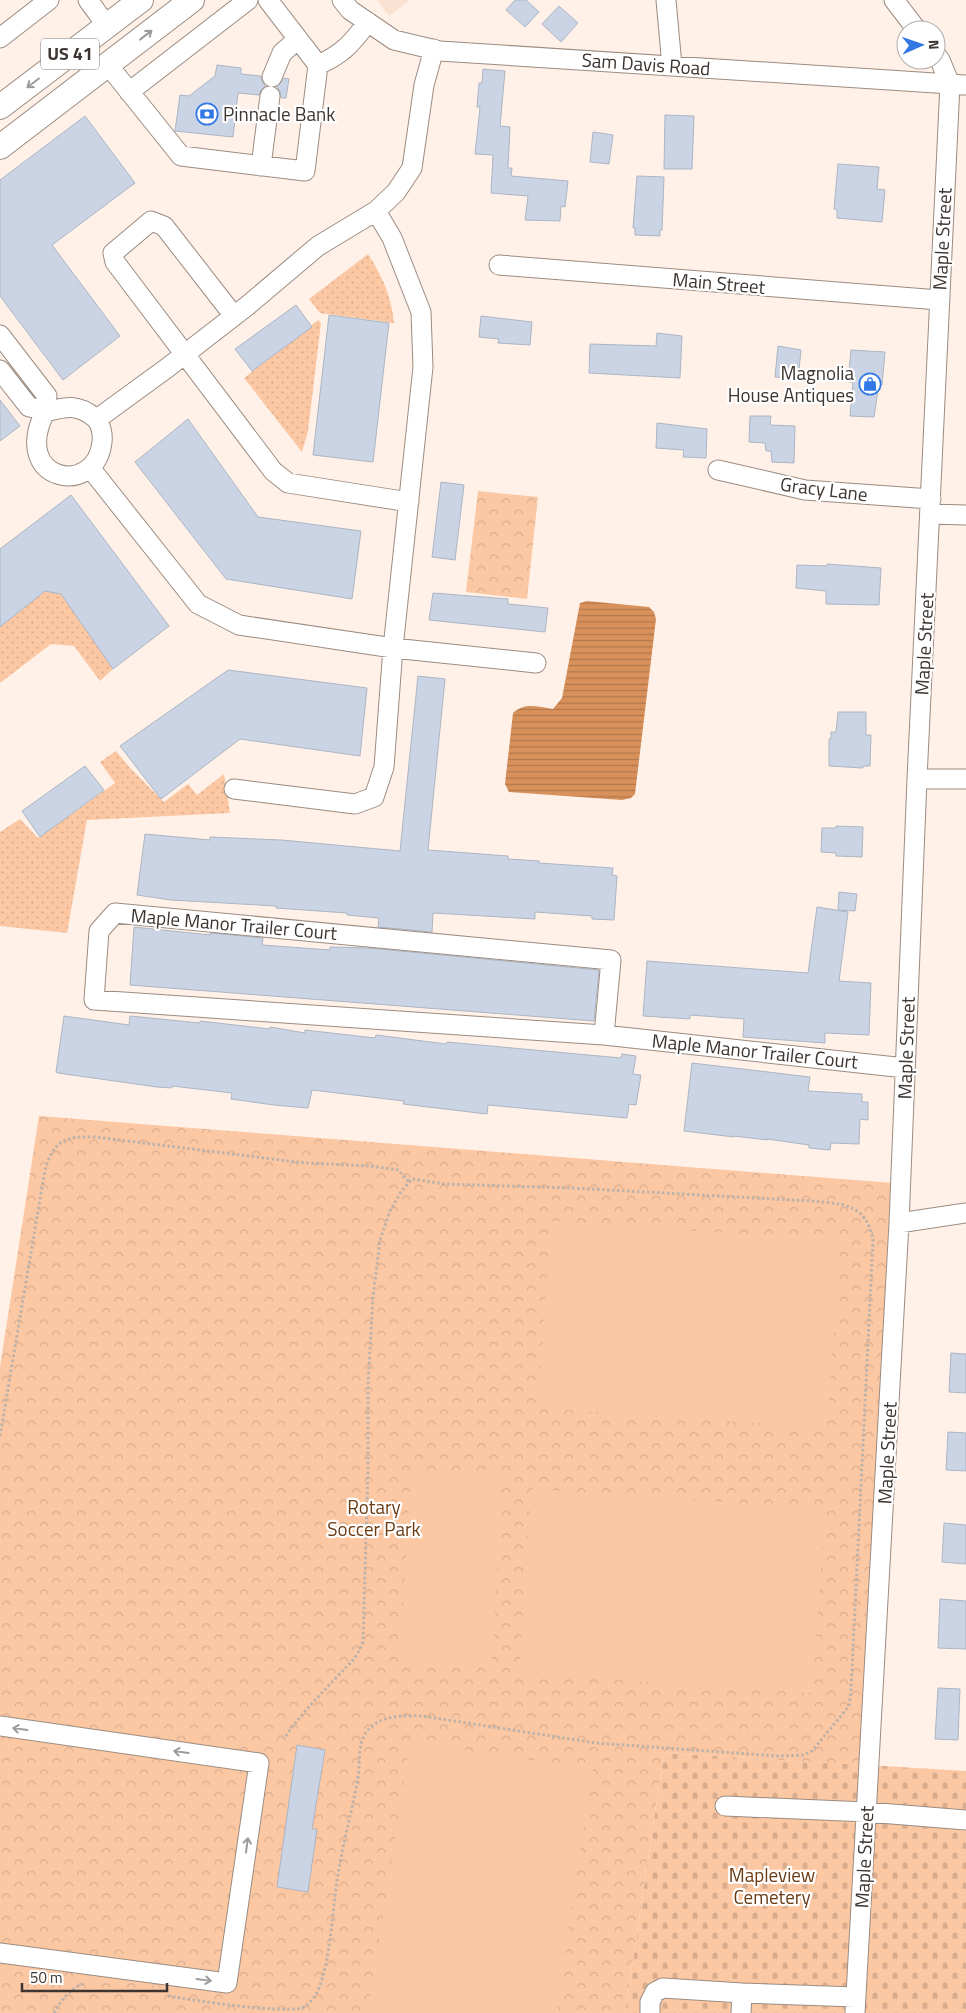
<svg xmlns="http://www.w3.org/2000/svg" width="966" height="2013" font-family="'Titillium Web',sans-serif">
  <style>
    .built { fill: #fae2d2 }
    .grass { fill: url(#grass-dots) }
    .cemetery { fill: url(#cemetery-stones) }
    .park { fill: url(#park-crowns) }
    .garden { fill: #fcc8a4 }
    .water { fill: url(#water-rules) }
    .building { fill: #cad4e4; stroke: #abb5c4 }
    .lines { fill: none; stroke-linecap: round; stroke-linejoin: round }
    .minor-casing { stroke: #9b8c81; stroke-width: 21 }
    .major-casing { stroke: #9b8c81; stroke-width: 26 }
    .path { stroke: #bdb2aa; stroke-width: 3; stroke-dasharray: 2.5 2.5; stroke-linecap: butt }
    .minor { stroke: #fff; stroke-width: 19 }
    .major { stroke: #fff; stroke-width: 24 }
    .oneway { stroke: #9e9a98 }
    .labels { text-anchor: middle; stroke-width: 4.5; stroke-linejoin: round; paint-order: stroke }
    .shield { fill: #fff; stroke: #76726f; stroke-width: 1 }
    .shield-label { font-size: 18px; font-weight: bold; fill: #3c3531 }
    .street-label { font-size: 19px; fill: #3c3531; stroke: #fff }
    .poi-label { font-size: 19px; fill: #3c3531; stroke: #fff; text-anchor: start }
    .park-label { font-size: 19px; fill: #6b3b13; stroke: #fff }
  </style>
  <defs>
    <pattern id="grass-dots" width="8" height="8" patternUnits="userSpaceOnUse" patternTransform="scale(1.25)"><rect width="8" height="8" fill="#fcc8a4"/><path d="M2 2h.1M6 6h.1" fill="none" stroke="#d9ac8e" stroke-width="1.8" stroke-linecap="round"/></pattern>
    <pattern id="cemetery-stones" width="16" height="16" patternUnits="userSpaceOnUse" patternTransform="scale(1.25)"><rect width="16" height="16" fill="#fcc8a4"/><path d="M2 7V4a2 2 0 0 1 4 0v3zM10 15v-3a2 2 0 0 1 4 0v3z" fill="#d9ac8e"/></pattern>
    <pattern id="park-crowns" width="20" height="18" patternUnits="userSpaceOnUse" patternTransform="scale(1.25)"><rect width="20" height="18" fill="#fcc8a4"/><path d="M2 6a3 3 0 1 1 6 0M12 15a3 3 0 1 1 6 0" fill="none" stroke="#d9ac8e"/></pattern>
    <pattern id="water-rules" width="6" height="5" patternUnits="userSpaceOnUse" patternTransform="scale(1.25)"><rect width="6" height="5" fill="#d9915b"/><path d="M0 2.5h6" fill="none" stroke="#b1774c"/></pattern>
  </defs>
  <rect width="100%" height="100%" fill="#fff1e8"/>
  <!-- built -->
  <path class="built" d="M377,0H410L389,16Z"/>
  <!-- grass -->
  <path class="grass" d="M368,254C382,275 392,298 394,323L320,313L309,299Z
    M318,320L321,323L308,431L302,452L244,378Z
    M45,591L61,594L113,669L100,681L74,646L51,644L0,683V627Z
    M116,751L131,769L164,802L188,784L197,795L224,774L230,813L87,820L67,933L0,926V832L20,819L38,838L115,783L100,762Z"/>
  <!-- cemetery -->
  <path class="cemetery" d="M664,1753L966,1771V2013H625Z"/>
  <!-- park -->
  <path class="park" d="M478,491L538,497L527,599L466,592Z
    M39,1116L893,1183L864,1765L664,1753L625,2013H0V1367Z"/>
  <!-- garden -->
  <path class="garden" d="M551,1221L840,1241L827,1428L538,1408Z
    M411,1472L502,1477L492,1667L400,1661Z
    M531,1489L825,1509L812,1693L519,1673Z
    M410,1742L593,1769L556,2013H368Z"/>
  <!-- water -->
  <path class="water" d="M587,601L649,607L654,612L656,619L635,794L631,798L622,800L509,792L505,784L513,713C525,702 538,707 553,709L562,698L580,603Z"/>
  <!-- building -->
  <path class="building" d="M515,0H526L539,12L525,27L506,10Z
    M559,6L578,23L561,42L542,24Z
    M217,65L241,68V74L261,76L263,83L265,86L261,90L259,95L238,93L233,137L175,131L180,95L189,96L215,76Z
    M483,69L505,71L500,126L510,127L508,168H512L511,176L568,181L565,207L561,206L560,221L525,220L528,196L491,193L493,155L475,154L480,107H477L479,83H482Z
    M284,78L289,79L286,98H281L280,91L277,87Z
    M665,115L694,116L692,169H664Z
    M85,116L135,183L52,245L120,336L63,380L0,296V180Z
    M593,132L613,135L609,164L590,162Z
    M838,164L879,167L877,189L885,190L882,222L837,218V210L834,209Z
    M637,176L664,177L662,230H660V236L635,235V228H633Z
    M296,305L312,327L252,371L235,349Z
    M329,315L389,323L373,462L313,455Z
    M481,316L532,322L530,345L498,343L499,339L479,337Z
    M657,333L682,336L680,378L589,373L590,344L656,346Z
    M778,346L801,350L798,379L775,377Z
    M851,350L885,352L882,385H880V390H878L874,417L850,416L853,382H848Z
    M0,400L20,426L0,441Z
    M750,416H771L770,425L795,426L794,463L772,462L771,451H766L765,443L749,442Z
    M188,419L258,517L361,531L352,599L226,579L135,462Z
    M657,423L707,429L706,458L683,457L684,450L656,448Z
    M441,482L464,485L455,560L432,557Z
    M71,495L169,626L113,669L61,594L45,591L0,627V549Z
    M827,564L881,568L879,605L826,604V591L796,588L797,565L827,566Z
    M433,593L508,599V604L548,608L545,632L429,620Z
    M228,670L367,688L360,756L240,739L161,799L120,746Z
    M418,676L445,679L428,850L508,856V859L539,861V863L613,868L612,875L617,876L614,920L592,919V916L535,912V919L433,913L432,932L378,927L379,918L347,915V913L276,908V906L171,900L137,895L145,834L210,840V837L281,840L400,851Z
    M838,712H866V735H871L870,766H863V768L829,766V739H831V732H836Z
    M85,766L104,790L40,837L22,811Z
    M836,826L863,827L862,857L836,856V853L821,852L822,828H836Z
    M839,892L857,894L855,911L838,910Z
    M817,907L848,912L839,981L871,983L869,1035L825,1033V1043L743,1037L744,1019L690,1015V1019L643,1016L647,961L808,973Z
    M134,927L210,935V933L263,938L262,945L330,950V947L369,948L599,970L594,1021L130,985Z
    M64,1016L129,1025L130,1016L200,1023V1021L270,1029V1027L305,1033V1030L375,1038L376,1035L446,1044L447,1042L621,1058L622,1054L636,1056L633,1074L641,1075L636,1105L629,1104L627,1118L488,1105L487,1114L403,1104L404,1101L312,1090L308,1108L274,1105L231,1099L232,1093L172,1086V1088L157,1087L58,1073L56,1072Z
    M692,1063L810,1077L808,1091L862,1094V1102H868V1120L860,1119L859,1144L831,1143L830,1150L809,1148V1145L767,1139V1140L734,1136V1137L684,1131Z
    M951,1353L966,1354V1393L949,1392Z
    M948,1432L966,1433V1471L946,1470Z
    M944,1523L966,1525V1564L942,1562Z
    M940,1599L966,1601V1649L938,1648Z
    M938,1688L960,1689L958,1740L935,1739Z
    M297,1745L325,1750L312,1829H317L308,1892L277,1887Z"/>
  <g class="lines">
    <!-- minor casing -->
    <g class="minor-casing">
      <path id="minor" d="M88,0L107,26
        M268,0L318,65
        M342,0L350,10L394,40L440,51L966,85
        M666,0L672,66
        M894,0L917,30
        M0,38L49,0
        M108,65L181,156L305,171L318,65C343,54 352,43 368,22
        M272,77L282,53L298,39
        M129,92L248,0
        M261,166L270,96
        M376,211L396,192L412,168L424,85L434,49
        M499,265L939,300
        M234,316L164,226L151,221L113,253L115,262L273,471L288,483L409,502
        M0,335L47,396L44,410L45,412C10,482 96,498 102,442C103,435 101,423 95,418C77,403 65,407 45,412L44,410L29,407L0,370
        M97,419L167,368L247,306L318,246L376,211L392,238L421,312L423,367L393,648L384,767L374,797L355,804L234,789
        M91,469L198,604L239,625L393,648L536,663
        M718,470L805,490L931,499
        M930,514L966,515
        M917,779H966
        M115,913L611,960L604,1035L94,1000L99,931Z
        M604,1035L905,1068
        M899,1223L966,1213
        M0,1726L259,1763L227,1983L0,1953
        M725,1806L867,1812L966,1820
        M650,2013V2002L655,1992L663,1988L742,1993L856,1997
        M741,2013L742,1993
        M855,2013L899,1223L917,779L950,84L940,60L936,55"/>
    </g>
    <!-- major casing -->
    <g class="major-casing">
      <path id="major" d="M0,107L141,0
        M0,147L192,0"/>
    </g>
    <!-- path -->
    <path class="path" d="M0,1436L45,1170C54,1140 65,1136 95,1137L305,1163L371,1166L398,1170L409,1182
      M168,1996C198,2001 276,2013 302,2008C310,2004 315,1997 319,1988C332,1954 332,1906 339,1869C344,1838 353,1808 358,1777C360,1764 358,1747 364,1736C375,1715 402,1715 422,1716L596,1743L777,1756L804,1755L812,1751L849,1706L851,1690L873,1240C866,1203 843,1204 812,1201L572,1188L444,1184L412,1179L401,1192L390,1211L380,1240L373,1297L368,1385V1467L363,1642C356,1661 347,1665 335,1679C317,1698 298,1717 284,1739
      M54,2013C61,2001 69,1989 83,1984"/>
    <!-- minor -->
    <use href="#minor" class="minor"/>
    <!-- major -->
    <use href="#major" class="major"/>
  </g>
  <!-- one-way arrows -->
  <defs><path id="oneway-shaft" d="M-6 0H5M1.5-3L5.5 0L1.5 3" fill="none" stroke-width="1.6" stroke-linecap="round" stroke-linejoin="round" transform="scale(1.25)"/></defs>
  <g class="oneway">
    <use href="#oneway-shaft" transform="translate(146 35) rotate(-38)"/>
    <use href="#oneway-shaft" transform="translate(33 83) rotate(143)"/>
    <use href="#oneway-shaft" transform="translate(20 1729) rotate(-172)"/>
    <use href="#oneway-shaft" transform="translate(181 1752) rotate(-172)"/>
    <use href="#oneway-shaft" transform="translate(247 1845) rotate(-82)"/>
    <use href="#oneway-shaft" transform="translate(204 1980) rotate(8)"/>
  </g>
  <!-- icons -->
  <defs>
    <g id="bank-ring" transform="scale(1.125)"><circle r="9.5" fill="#fff" stroke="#3278e5" stroke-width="1.5"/><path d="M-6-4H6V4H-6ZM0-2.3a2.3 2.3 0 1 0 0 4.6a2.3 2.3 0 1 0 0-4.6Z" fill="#3278e5"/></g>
    <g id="shop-ring" transform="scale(1.125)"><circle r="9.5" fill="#fff" stroke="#3278e5" stroke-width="1.5"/><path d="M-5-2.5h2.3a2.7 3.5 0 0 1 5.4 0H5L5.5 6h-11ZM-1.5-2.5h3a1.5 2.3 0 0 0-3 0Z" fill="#3278e5"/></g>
  </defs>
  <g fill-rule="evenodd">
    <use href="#bank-ring" x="207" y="114"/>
    <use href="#shop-ring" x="870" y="384"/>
  </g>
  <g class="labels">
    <!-- shield labels -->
    <rect class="shield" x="41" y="38.5" width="58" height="31" rx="4"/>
    <g class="shield-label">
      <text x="70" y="60">US 41</text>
    </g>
    <!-- street labels -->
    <g class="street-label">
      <text transform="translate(646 64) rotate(4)" y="7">Sam Davis Road</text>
      <text transform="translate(942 239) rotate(-87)" y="7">Maple Street</text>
      <text transform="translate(719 283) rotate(5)" y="7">Main Street</text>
      <text transform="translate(824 489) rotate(7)" y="7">Gracy Lane</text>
      <text transform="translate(924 644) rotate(-87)" y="7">Maple Street</text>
      <text transform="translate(234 924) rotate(5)" y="7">Maple Manor Trailer Court</text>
      <text transform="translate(906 1048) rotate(-88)" y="7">Maple Street</text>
      <text transform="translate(755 1051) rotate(6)" y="7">Maple Manor Trailer Court</text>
      <text transform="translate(887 1453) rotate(-87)" y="7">Maple Street</text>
      <text transform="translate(864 1857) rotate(-87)" y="7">Maple Street</text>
    </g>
    <!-- poi labels -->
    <g class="poi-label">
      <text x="223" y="121">Pinnacle Bank</text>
      <text x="854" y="380" text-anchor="end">Magnolia<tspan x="854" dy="22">House Antiques</tspan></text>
    </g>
    <!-- park labels -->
    <g class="park-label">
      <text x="374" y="1514">Rotary<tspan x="374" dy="22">Soccer Park</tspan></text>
      <text x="772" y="1882">Mapleview<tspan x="772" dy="22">Cemetery</tspan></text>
    </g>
  </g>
  <!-- north arrow -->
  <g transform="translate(921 45) rotate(88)"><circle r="24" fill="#ffffff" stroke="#b1aead"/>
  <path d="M0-4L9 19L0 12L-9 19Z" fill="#3278e5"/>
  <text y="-8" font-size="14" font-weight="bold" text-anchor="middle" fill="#3c3531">N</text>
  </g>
  <!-- scale -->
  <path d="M22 1983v8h145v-8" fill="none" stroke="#3c3531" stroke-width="2.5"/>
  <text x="30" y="1983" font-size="15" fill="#3c3531" stroke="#ffffff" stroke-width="4" paint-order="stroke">50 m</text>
</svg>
